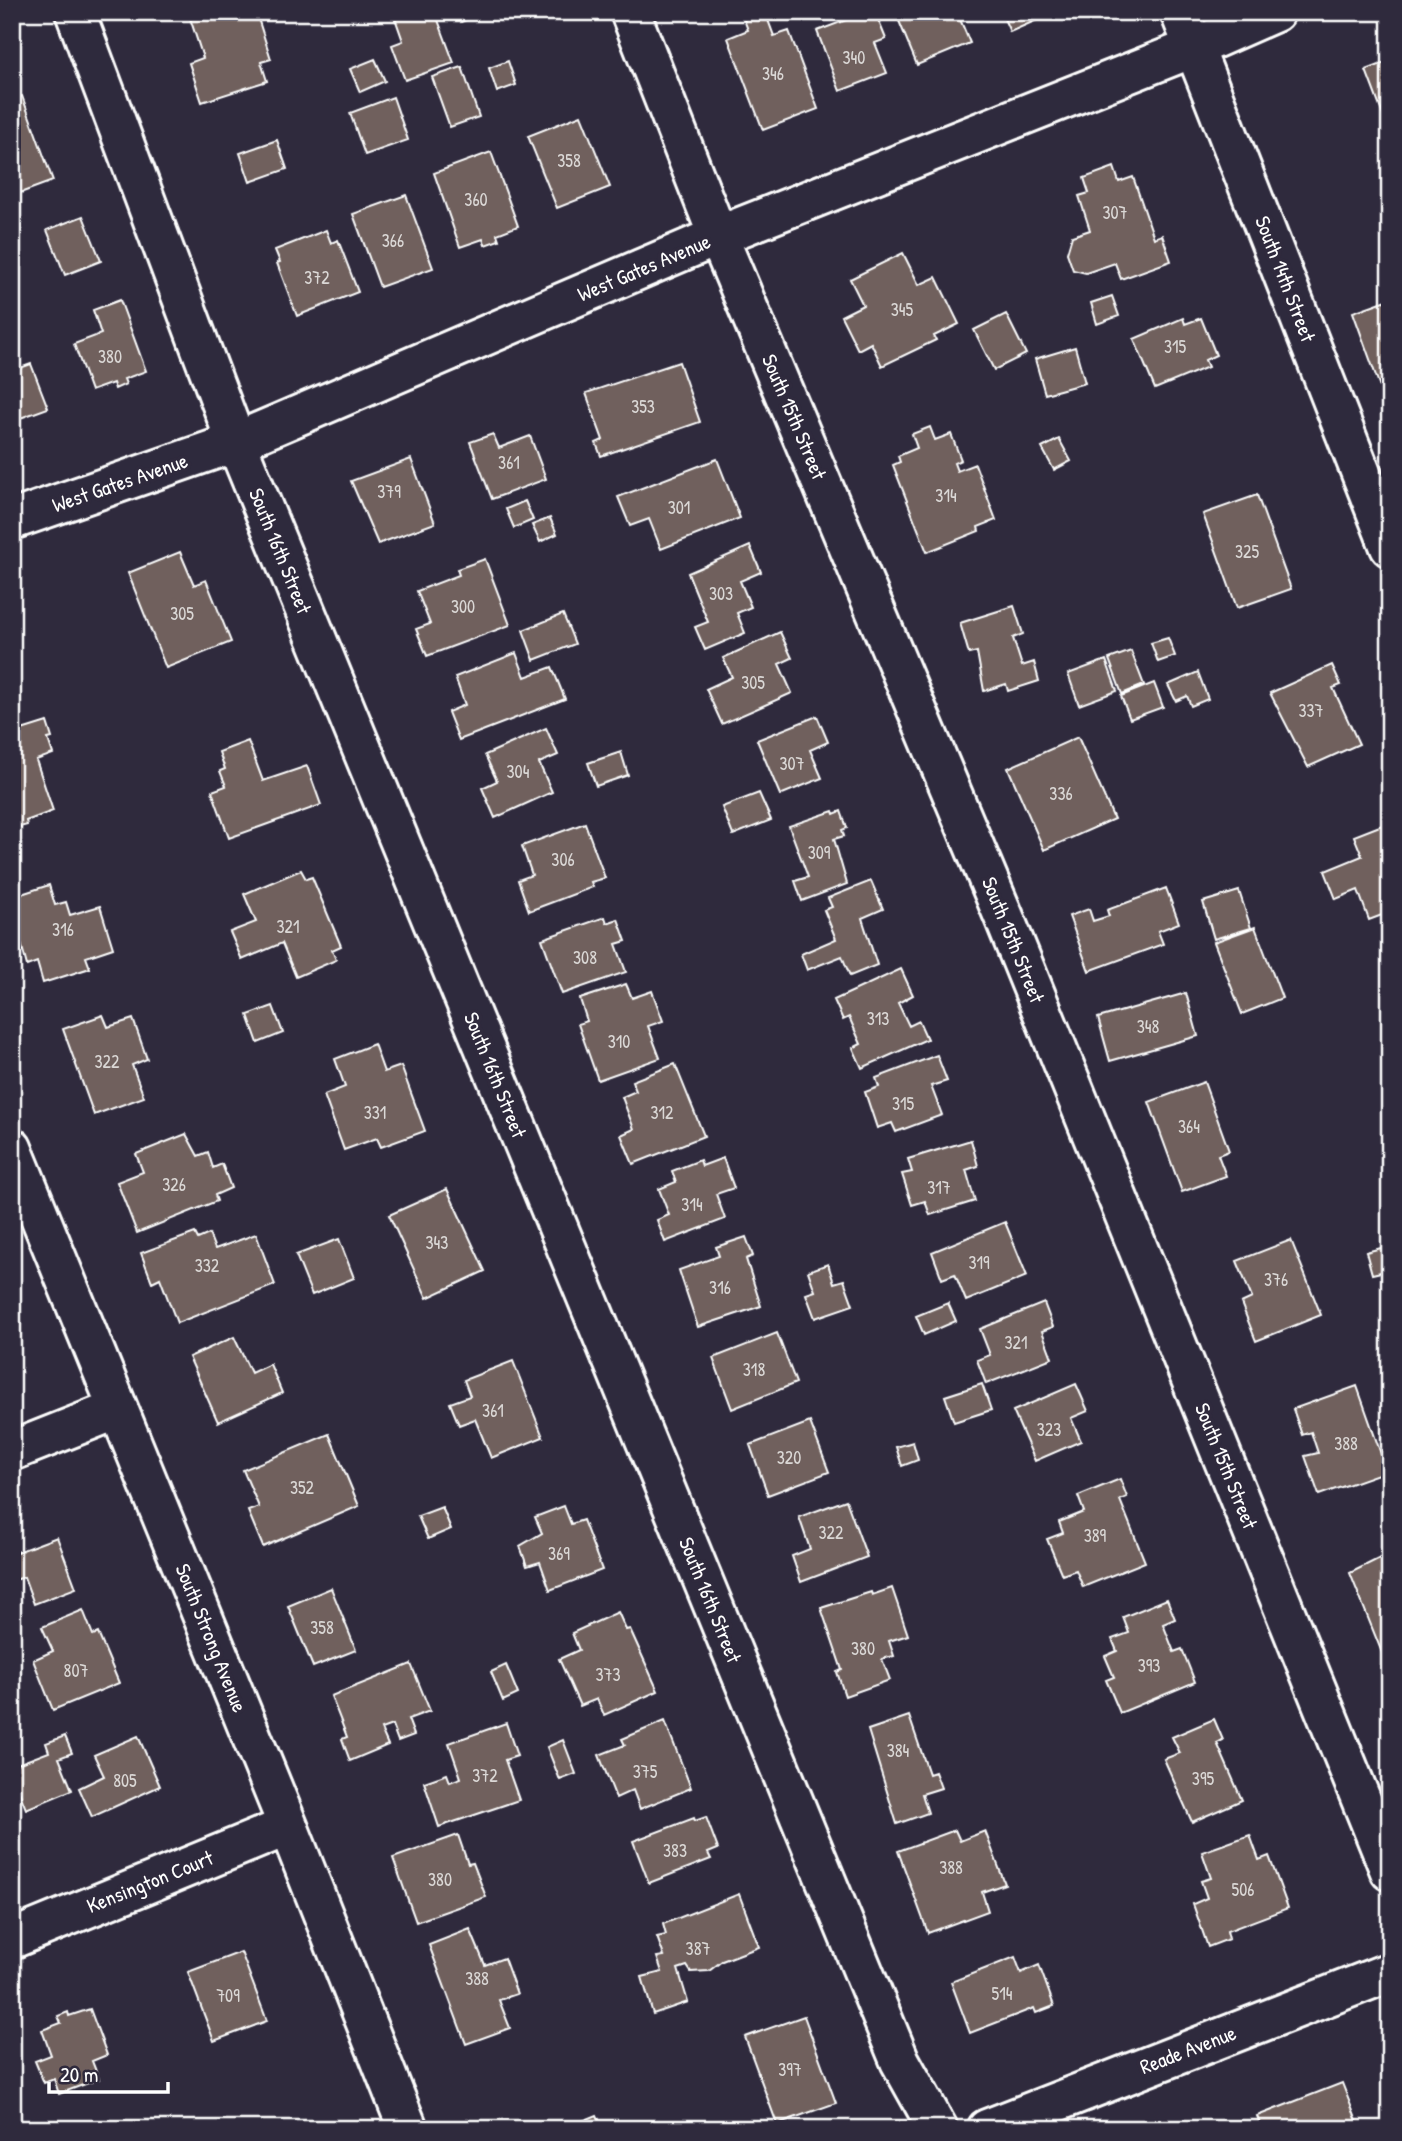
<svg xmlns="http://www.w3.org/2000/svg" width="1402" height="2141" font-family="'Patrick Hand',sans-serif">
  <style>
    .building { fill: #6f615d; stroke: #fff; stroke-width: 2 }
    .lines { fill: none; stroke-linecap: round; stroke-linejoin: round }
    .minor-casing { stroke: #fff; stroke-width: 44 }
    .minor { stroke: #2f2a3d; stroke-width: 38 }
    .labels { text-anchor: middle; stroke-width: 7; stroke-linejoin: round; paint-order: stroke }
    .number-label { font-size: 18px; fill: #dbd8d6 }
    .street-label { font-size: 21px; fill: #fff; stroke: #2f2a3d }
  </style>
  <rect width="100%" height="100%" fill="#2f2a3d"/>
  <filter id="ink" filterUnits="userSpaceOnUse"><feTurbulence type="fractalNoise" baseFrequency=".0143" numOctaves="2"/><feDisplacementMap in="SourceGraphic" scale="14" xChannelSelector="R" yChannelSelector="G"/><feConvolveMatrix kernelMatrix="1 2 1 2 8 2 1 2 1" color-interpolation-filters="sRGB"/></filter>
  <g filter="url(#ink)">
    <!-- building -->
    <path class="building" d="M188,12H256L271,59L261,62L267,81L202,102L189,63L203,58Z
      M410,12H435L454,63L405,80L392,45L403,41L395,18Z
      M458,12H486L461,22Z
      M741,12H765L774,36L789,31L818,109L763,130L728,38L748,30Z
      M867,12H875L886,39L875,43L887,73L840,91L817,31Z
      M906,12H957L970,43L917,65L897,16Z
      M1001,12H1055L1010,32Z
      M375,59L385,81L360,92L350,69Z
      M508,61L516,85L497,92L489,68Z
      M1390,61V131H1389L1366,70Z
      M462,67L479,117L450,127L432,77Z
      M22,96L53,181L12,196V99Z
      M393,97L408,140L365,155L350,113Z
      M581,115L610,187L557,208L528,136Z
      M277,140L287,169L250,182L240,153Z
      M491,152L518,226L497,234L499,240L485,245L483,239L460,247L434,173Z
      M1114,167L1119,182L1133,177L1154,238L1162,235L1171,261L1121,279L1115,263L1086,273L1073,270L1067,253L1072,236L1090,230L1079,196L1089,193L1084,178Z
      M406,195L433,268L380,287L353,214Z
      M83,216L101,261L65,275L47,230Z
      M326,230L331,243L338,240L358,292L297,316L277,263L280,262L275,250Z
      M903,253L919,285L936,277L959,324L934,336L936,340L882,366L871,343L858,350L841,316L863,305L850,279Z
      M1112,296L1119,316L1097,324L1091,303Z
      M1390,299V383L1380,387L1353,312Z
      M120,300L146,371L124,379L126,384L115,389L113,383L91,391L74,344L101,334L93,310Z
      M1006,314L1026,354L994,370L974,330Z
      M1183,318L1185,324L1201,318L1216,355L1205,360L1208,367L1155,389L1134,339Z
      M1075,347L1085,383L1045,394L1035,359Z
      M679,362L700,422L601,456L596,443L603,440L586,393Z
      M31,364L48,408L12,421V371Z
      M930,427L935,440L951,434L961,460L954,463L957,471L975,464L996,520L978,527L979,531L927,552L893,465L900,462L898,456L917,448L912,434Z
      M493,434L499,448L530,436L546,479L492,499L470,442Z
      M1059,439L1071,461L1054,470L1042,448Z
      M411,459L435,523L378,544L351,481Z
      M717,459L740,518L661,549L649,519L630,526L618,497Z
      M1257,495L1291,589L1237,608L1203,514Z
      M525,501L533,520L514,528L506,509Z
      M550,518L557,534L540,542L532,525Z
      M750,546L761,572L740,581L751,607L737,613L745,633L705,650L695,627L708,622L688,573Z
      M180,552L194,585L206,580L231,642L166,668L128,573Z
      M485,559L510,625L427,656L416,629L430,624L417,591L459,575L457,569Z
      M1014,606L1023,634L1013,638L1022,666L1034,662L1039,681L1008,691L1006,684L984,691L977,652L969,654L960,623Z
      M563,614L575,644L534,660L523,630Z
      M780,632L792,658L779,664L792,693L722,724L706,689L732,677L723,658Z
      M1168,638L1175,656L1158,662L1151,643Z
      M1131,651L1144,685L1122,694L1109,659Z
      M516,653L525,677L552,667L565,699L459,740L448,712L465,705L455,677Z
      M1106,660L1117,691L1079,705L1068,674Z
      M1332,665L1341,685L1333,688L1359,744L1308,767L1270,693Z
      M1198,672L1208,699L1191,706L1187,696L1176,701L1168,685Z
      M1154,683L1163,707L1130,719L1121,696Z
      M817,716L828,742L810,750L822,778L780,795L757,740Z
      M47,722L52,738L48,739L53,754L36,760L53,811L26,821L27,825L12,829V733Z
      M546,728L558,755L539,763L552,792L495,818L482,788L497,781L485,755Z
      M1078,737L1114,819L1044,850L1008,768Z
      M248,741L263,781L307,766L321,805L229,838L212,791L226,786L220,771L225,769L219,752Z
      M621,752L628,775L596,786L588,763Z
      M759,793L771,820L733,835L722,807Z
      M833,811L834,814L841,811L847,828L842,830L844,836L834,839L847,884L802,901L795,881L808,877L789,826Z
      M1390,822V912L1369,920L1358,890L1336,899L1325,871L1362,856L1354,836Z
      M585,823L605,878L591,882L593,887L529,911L518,880L532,875L522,846Z
      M301,870L306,879L312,877L341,946L332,950L336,960L296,977L282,943L242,960L230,932L256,922L244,894Z
      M871,881L883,909L862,918L877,965L850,976L842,956L807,970L801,954L836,939L824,910L832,907L828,898Z
      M49,885L55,905L66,902L70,915L100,906L113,948L86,957L90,968L43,983L37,962L27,966L12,909V897Z
      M1166,888L1179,923L1158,931L1163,944L1089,971L1069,916L1089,909L1093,921L1109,916L1107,910Z
      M1239,891L1251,928L1214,939L1203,902Z
      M605,917L607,923L618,919L626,941L616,944L626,972L562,994L542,939Z
      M1255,927L1282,998L1242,1014L1214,942Z
      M901,969L913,995L898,1003L909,1026L919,1021L927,1039L862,1068L853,1048L861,1044L849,1017L843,1020L834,1000Z
      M626,984L632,998L652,991L663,1021L648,1026L660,1058L598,1080L578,1024L587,1021L580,999Z
      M1186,993L1198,1036L1110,1061L1098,1018Z
      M273,1006L283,1033L258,1043L248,1015Z
      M103,1015L108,1027L133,1019L147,1059L132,1065L144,1097L94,1115L63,1029Z
      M374,1044L384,1072L401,1066L425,1131L381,1147L377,1138L344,1150L324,1095L345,1087L335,1059Z
      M937,1055L947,1081L931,1086L942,1115L896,1132L892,1123L877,1128L865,1092L879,1087L876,1078Z
      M675,1064L704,1136L633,1164L621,1135L634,1129L622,1097L636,1091L632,1081Z
      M1204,1082L1229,1151L1218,1155L1226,1176L1182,1192L1149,1102Z
      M186,1134L198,1156L208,1152L213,1168L222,1164L231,1188L215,1195L217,1201L137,1233L117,1182L143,1172L136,1154Z
      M971,1140L978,1166L966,1170L975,1201L930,1215L925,1201L912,1205L902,1174L912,1172L908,1159Z
      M723,1158L734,1188L716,1194L725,1219L665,1242L657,1220L669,1215L659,1189L676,1182L672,1171L700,1160L702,1166Z
      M447,1189L485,1271L427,1298L389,1215Z
      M1005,1222L1027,1276L966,1301L955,1274L942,1279L932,1252Z
      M195,1233L198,1239L209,1234L215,1249L256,1234L275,1285L177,1323L160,1278L152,1282L141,1253Z
      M746,1237L753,1256L746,1259L761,1306L698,1327L679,1270L719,1256L716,1247Z
      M339,1239L354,1278L312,1295L296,1255Z
      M1291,1240L1321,1315L1256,1341L1241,1303L1252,1298L1237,1261Z
      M1385,1247L1390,1270L1372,1274L1366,1252Z
      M828,1264L834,1283L844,1280L853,1305L815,1318L806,1294L815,1291L808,1271Z
      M948,1303L956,1321L924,1335L916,1316Z
      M1044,1303L1053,1327L1042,1331L1052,1358L986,1384L977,1360L990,1355L980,1329Z
      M777,1333L796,1383L732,1409L713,1358Z
      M234,1337L251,1373L270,1364L282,1393L218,1422L189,1357Z
      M513,1361L543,1437L491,1458L475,1419L459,1425L450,1403L470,1396L464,1380Z
      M982,1384L991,1410L954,1422L945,1396Z
      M1076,1384L1088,1411L1071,1418L1081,1441L1035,1461L1013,1411Z
      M1357,1386L1387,1471L1319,1495L1305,1456L1318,1453L1311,1432L1302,1435L1293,1409Z
      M810,1422L829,1472L768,1495L750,1445Z
      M329,1434L359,1506L263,1547L248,1511L259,1507L243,1470Z
      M913,1442L918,1460L902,1466L896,1447Z
      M1120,1479L1127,1497L1120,1500L1145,1562L1083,1587L1076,1570L1062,1575L1047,1539L1063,1533L1059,1522L1084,1512L1078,1496Z
      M846,1500L867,1557L801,1582L792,1556L810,1549L799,1517Z
      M564,1506L571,1524L583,1520L602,1570L550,1590L540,1562L527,1566L520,1546L542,1533L535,1517Z
      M442,1507L451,1529L428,1539L418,1516Z
      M57,1537L76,1588L34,1604L24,1577L12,1581V1554Z
      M1390,1553V1670H1389L1350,1573Z
      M331,1588L356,1650L313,1667L288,1606Z
      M892,1588L908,1635L889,1641L894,1656L882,1659L890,1680L845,1696L837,1672L842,1670L821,1608L871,1592L872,1595Z
      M1167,1599L1175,1619L1163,1624L1174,1652L1182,1649L1195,1682L1120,1713L1106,1680L1114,1677L1105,1656L1117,1651L1112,1639L1129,1633L1123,1617Z
      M83,1610L93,1635L98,1633L119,1683L53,1710L33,1660L53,1651L42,1627Z
      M618,1612L626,1630L630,1629L658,1691L604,1715L597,1699L580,1706L559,1659L579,1650L572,1633Z
      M411,1664L430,1711L408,1719L414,1735L398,1741L392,1725L381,1729L388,1745L350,1761L342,1739L347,1737L331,1696Z
      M506,1665L518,1694L503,1701L491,1672Z
      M909,1716L929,1774L935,1772L941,1788L922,1794L928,1813L897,1824L868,1730Z
      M1214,1719L1223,1740L1217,1743L1242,1800L1192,1822L1164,1759L1180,1753L1172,1737Z
      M665,1721L691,1788L640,1809L633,1790L616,1798L599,1755L625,1745L622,1739Z
      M506,1723L517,1756L505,1760L519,1800L439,1827L424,1782L447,1774L450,1782L461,1778L449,1743Z
      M65,1736L72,1753L59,1758L72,1790L26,1809L12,1774V1766L49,1752L46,1743Z
      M138,1736L160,1786L92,1817L79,1788L104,1776L94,1755Z
      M563,1740L576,1774L560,1780L547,1747Z
      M706,1817L718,1849L708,1853L711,1859L649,1883L633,1841L694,1818L695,1821Z
      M955,1830L960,1841L985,1831L1005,1884L982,1892L988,1911L928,1933L898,1851Z
      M458,1835L468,1864L473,1863L486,1897L416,1922L393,1858Z
      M1250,1835L1259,1860L1269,1856L1288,1908L1227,1931L1229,1939L1208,1947L1193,1904L1207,1898L1201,1881L1211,1878L1202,1852Z
      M739,1894L759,1947L722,1961L709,1971L691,1972L687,1966L678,1969L688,2002L653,2014L642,1977L662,1972L657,1957L664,1956L657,1937L666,1935L663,1924Z
      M470,1929L485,1965L504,1958L517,1994L499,2000L510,2028L466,2044L429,1945Z
      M241,1952L267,2021L214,2041L188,1972Z
      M1015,1957L1021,1973L1039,1965L1054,2006L1036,2013L1034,2008L970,2033L951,1982Z
      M90,2009L107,2055L92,2061L99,2079L59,2094L54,2079L44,2083L35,2061L51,2055L42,2030L61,2023L58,2016L68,2012L69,2016Z
      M804,2016L836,2103L777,2124L745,2037Z
      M1342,2083L1360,2129H1262L1257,2116Z
      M597,2115L603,2129H563Z"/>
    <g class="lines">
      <!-- minor casing -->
      <g class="minor-casing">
        <path id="minor" d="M75,12L236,442L900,2061L938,2129
          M630,12L718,236L1004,917L1390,1871
          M1180,12L1390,547
          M12,520L236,442L718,236L1195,47L1275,12
          M12,1148L288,1826L408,2129
          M12,1451L118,1409
          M12,1939L288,1826
          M987,2129L1390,1972"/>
      </g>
      <!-- minor -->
      <use href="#minor" class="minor"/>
    </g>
  </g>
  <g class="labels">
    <!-- number labels -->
    <g class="number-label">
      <text x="854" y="64">340</text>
      <text x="773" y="80">346</text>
      <text x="569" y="167">358</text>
      <text x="476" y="206">360</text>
      <text x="1115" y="219">307</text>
      <text x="393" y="247">366</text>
      <text x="317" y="284">372</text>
      <text x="902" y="316">345</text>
      <text x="1175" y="353">315</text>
      <text x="110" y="363">380</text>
      <text x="643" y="413">353</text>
      <text x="509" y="469">361</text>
      <text x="389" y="498">379</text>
      <text x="946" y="502">314</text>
      <text x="679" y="514">301</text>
      <text x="1247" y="558">325</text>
      <text x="721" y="600">303</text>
      <text x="463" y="613">300</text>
      <text x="182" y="620">305</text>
      <text x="753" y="689">305</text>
      <text x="1311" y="717">337</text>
      <text x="792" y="770">307</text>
      <text x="518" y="778">304</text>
      <text x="1061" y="800">336</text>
      <text x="819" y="859">309</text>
      <text x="563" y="866">306</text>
      <text x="288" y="933">321</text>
      <text x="63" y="936">316</text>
      <text x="585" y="964">308</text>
      <text x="878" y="1025">313</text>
      <text x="1148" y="1033">348</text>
      <text x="619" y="1048">310</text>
      <text x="107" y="1068">322</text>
      <text x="903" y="1110">315</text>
      <text x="375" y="1119">331</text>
      <text x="662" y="1119">312</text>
      <text x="1189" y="1133">364</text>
      <text x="174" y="1191">326</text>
      <text x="939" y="1194">317</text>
      <text x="692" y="1211">314</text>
      <text x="437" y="1249">343</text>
      <text x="979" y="1269">319</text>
      <text x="207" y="1272">332</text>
      <text x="1276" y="1286">376</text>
      <text x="720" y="1294">316</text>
      <text x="1016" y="1349">321</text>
      <text x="754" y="1376">318</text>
      <text x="493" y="1417">361</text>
      <text x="1049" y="1436">323</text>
      <text x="1346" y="1450">388</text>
      <text x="789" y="1464">320</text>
      <text x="302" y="1494">352</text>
      <text x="831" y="1539">322</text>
      <text x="1095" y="1542">389</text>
      <text x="559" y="1560">369</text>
      <text x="322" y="1634">358</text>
      <text x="863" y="1655">380</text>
      <text x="1149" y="1672">393</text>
      <text x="76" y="1677">807</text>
      <text x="608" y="1681">373</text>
      <text x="898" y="1757">384</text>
      <text x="645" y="1778">375</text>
      <text x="485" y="1782">372</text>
      <text x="1203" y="1785">395</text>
      <text x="125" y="1787">805</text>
      <text x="675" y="1857">383</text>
      <text x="951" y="1874">388</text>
      <text x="440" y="1886">380</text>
      <text x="1243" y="1896">506</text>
      <text x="698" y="1955">387</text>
      <text x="477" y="1985">388</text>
      <text x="1002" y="2000">514</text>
      <text x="228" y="2002">709</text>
      <text x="790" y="2076">397</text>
    </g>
    <!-- street labels -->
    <g class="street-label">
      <text transform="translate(644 268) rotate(-23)" y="7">West Gates Avenue</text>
      <text transform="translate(1285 279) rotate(69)" y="7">South 14th Street</text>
      <text transform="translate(794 417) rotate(67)" y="7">South 15th Street</text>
      <text transform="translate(120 483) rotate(-19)" y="7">West Gates Avenue</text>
      <text transform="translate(280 551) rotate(68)" y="7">South 16th Street</text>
      <text transform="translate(1013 940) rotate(68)" y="7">South 15th Street</text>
      <text transform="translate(495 1075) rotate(68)" y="7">South 16th Street</text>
      <text transform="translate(1226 1466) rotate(68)" y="7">South 15th Street</text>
      <text transform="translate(710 1600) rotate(68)" y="7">South 16th Street</text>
      <text transform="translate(211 1638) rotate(68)" y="7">South Strong Avenue</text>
      <text transform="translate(150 1882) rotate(-22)" y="7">Kensington Court</text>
      <text transform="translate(1188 2050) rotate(-21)" y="7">Reade Avenue</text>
    </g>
  </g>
  <!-- margin -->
  <rect width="1402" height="2141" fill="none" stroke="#2f2a3d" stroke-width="42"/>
  <rect x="21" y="21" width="1360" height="2099" fill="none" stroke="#fff" stroke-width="2.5" filter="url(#ink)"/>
  <!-- scale -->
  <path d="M49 2082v10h119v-10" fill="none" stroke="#ffffff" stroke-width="3.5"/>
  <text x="60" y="2082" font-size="21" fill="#ffffff" stroke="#2f2a3d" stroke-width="5" paint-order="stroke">20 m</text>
</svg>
